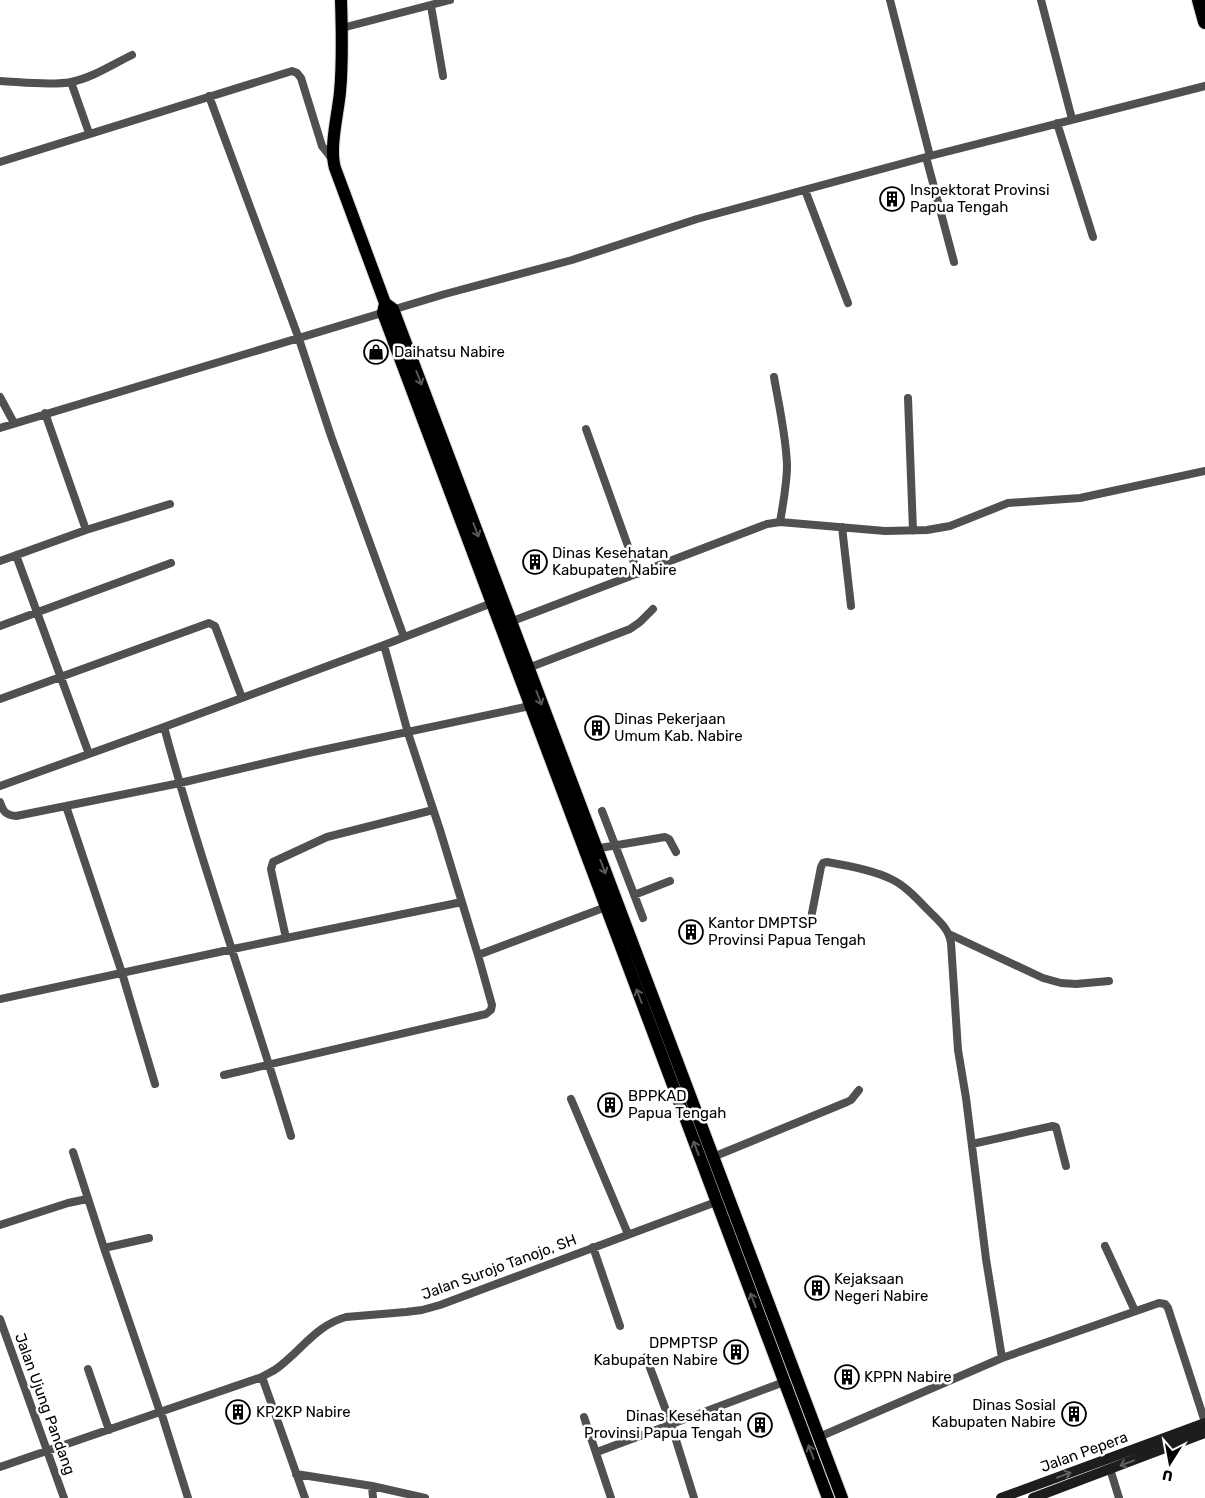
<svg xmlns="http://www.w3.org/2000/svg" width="1205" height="1498" font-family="Rubik,sans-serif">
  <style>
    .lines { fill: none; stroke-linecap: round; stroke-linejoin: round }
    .primary-casing { stroke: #dbdbdb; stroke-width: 14 }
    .highway-casing { stroke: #dbdbdb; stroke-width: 16 }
    .street { stroke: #505050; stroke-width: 8 }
    .secondary { stroke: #1d1d1d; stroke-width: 10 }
    .primary { stroke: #000; stroke-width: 12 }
    .highway { stroke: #000; stroke-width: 14 }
    .oneway { stroke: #595959 }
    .oneway2 { stroke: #616161 }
    .labels { text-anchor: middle; stroke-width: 5; stroke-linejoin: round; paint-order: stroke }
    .poi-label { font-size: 15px; fill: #000; stroke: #fff; text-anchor: start }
    .street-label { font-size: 15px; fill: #000; stroke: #fff }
  </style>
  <rect width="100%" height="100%" fill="#fff"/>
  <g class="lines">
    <!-- primary casing -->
    <g class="primary-casing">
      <path id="primary" d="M341,0C342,31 343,61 340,92C338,114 329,148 335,168L385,303L393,309L842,1498
        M385,303L383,313L828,1498"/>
    </g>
    <!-- highway casing -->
    <g class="highway-casing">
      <path id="highway" d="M1199,0L1205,22"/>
    </g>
    <!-- street -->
    <path class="street" d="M890,0L930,156
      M1041,0L1072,119
      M431,6L443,76
      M342,28L450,0
      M0,81C21,82 51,86 71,82C92,78 113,64 132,55
      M71,82L89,133
      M209,96L299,339L331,436L404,637
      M1057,123L1093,237
      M926,157L954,262
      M0,162L292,71L297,73L301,78L322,146L333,160
      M805,190L848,303
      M774,377C779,406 786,436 787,465C787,484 783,504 780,522
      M0,397L14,423
      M908,398L913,531
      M45,413L86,530
      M0,428L445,294L572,260L697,219L926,157L1205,86
      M586,429L638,574
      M842,527L851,606
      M16,555L89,754
      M0,561L86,530L170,504
      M510,622L767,524L780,522L885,531L927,530L950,526L1008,503L1080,498L1205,471
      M0,626L171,563
      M384,645L408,733L440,830L478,955
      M528,668L630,629L640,622L653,609
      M0,699L209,623L215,626L242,698
      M0,786L164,727
      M0,802C3,811 5,815 16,816L66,806
      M602,811L643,918
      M594,849L665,837L669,839L676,852
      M634,895L670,881
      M812,913L821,867L823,863L827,862C845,865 875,871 891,879C906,886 918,900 930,912C939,921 949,929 951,943L958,1050L966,1098L986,1259L1002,1358
      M949,934L1043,978L1061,983L1076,984L1109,981
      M286,938L272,874L271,869L273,862L327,837L433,810
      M0,999L233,949L462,902
      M224,1075L486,1014L491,1010L492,1005L478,955L606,907
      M155,1084L122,973L66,806L180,783L308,753L530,706
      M571,1099L628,1234
      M291,1136C250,999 201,864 164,727L384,645L492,603
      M972,1144L1053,1126L1056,1127L1066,1166
      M73,1152L104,1248L160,1412
      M713,1157L847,1102L851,1100L859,1090
      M0,1225L68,1203L87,1199
      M1105,1246L1135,1311
      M593,1247L620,1326
      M104,1248L149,1238
      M0,1319L64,1498
      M646,1357L671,1424L694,1498
      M88,1369L109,1430
      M262,1377L305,1498
      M161,1412L188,1498
      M584,1417L611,1498
      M819,1437L1002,1358L1159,1303L1165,1304L1168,1308L1205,1422
      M597,1452L784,1382
      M0,1467L262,1377C266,1374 272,1372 276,1369C300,1352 316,1325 346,1317L406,1312L422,1310L440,1305L716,1202
      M1110,1469L1119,1498
      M296,1474L372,1486L425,1498
      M372,1486L373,1498"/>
    <!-- secondary -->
    <path class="secondary" d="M1001,1498L1205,1423
      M1033,1498L1205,1433"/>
    <!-- primary -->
    <use href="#primary" class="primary"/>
    <!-- highway -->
    <use href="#highway" class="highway"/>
  </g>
  <!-- one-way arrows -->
  <defs><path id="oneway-shaft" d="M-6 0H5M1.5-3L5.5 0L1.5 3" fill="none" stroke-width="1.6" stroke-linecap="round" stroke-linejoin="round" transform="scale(1.25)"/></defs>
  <g class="oneway">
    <use href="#oneway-shaft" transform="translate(419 378) rotate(69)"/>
    <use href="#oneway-shaft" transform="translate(476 530) rotate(69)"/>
    <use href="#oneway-shaft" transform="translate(539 698) rotate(69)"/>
    <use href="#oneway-shaft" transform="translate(603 867) rotate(69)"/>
    <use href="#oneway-shaft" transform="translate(639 996) rotate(-111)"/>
    <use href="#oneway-shaft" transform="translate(696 1148) rotate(-111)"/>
    <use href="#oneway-shaft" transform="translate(753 1300) rotate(-111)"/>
    <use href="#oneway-shaft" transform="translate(811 1452) rotate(-111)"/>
  </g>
  <g class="oneway2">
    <use href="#oneway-shaft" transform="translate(1127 1463) rotate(159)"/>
    <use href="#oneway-shaft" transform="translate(1064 1475) rotate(-20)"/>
  </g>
  <!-- icons -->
  <defs>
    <g id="building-ring" transform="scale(1.25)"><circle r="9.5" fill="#fff" stroke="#000" stroke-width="1.5"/><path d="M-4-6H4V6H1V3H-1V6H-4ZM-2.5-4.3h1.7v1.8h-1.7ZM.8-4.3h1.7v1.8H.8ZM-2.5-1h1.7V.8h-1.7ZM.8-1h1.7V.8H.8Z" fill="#000"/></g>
    <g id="shop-ring" transform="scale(1.25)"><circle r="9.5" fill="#fff" stroke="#000" stroke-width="1.5"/><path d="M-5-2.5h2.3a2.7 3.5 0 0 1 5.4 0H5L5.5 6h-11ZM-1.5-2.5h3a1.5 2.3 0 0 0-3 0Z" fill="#000"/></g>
  </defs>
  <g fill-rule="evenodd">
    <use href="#building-ring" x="892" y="199"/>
    <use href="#shop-ring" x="376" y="352"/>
    <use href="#building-ring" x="535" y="562"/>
    <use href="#building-ring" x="597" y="728"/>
    <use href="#building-ring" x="691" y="932"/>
    <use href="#building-ring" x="610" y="1105"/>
    <use href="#building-ring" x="817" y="1288"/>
    <use href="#building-ring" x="736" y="1352"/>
    <use href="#building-ring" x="847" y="1377"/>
    <use href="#building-ring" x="238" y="1412"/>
    <use href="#building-ring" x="1074" y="1414"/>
    <use href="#building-ring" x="760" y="1425"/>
  </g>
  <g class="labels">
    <!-- poi labels -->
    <g class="poi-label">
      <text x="910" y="195">Inspektorat Provinsi<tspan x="910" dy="17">Papua Tengah</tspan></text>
      <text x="394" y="357">Daihatsu Nabire</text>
      <text x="552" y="558">Dinas Kesehatan<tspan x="552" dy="17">Kabupaten Nabire</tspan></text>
      <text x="614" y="724">Dinas Pekerjaan<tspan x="614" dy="17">Umum Kab. Nabire</tspan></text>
      <text x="708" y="928">Kantor DMPTSP<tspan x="708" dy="17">Provinsi Papua Tengah</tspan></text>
      <text x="628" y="1101">BPPKAD<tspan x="628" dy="17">Papua Tengah</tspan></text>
      <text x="834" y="1284">Kejaksaan<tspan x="834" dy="17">Negeri Nabire</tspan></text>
      <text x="718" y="1348" text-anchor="end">DPMPTSP<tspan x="718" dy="17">Kabupaten Nabire</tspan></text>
      <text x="864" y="1382">KPPN Nabire</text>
      <text x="1056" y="1410" text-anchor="end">Dinas Sosial<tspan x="1056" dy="17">Kabupaten Nabire</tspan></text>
      <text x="256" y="1417">KP2KP Nabire</text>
      <text x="742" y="1421" text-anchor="end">Dinas Kesehatan<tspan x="742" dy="17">Provinsi Papua Tengah</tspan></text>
    </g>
    <!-- street labels -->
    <g class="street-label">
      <text transform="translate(499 1267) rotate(-20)" y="5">Jalan Surojo Tanojo, SH</text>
      <text transform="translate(45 1404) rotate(70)" y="5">Jalan Ujung Pandang</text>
      <text transform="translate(1084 1452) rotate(-20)" y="5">Jalan Pepera</text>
    </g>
  </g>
  <!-- north arrow -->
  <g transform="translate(1170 1463) rotate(191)" stroke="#ffffff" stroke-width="4" paint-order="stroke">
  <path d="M0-4L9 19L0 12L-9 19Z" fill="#000000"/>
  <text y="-8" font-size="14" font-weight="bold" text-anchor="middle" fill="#000000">U</text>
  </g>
</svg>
